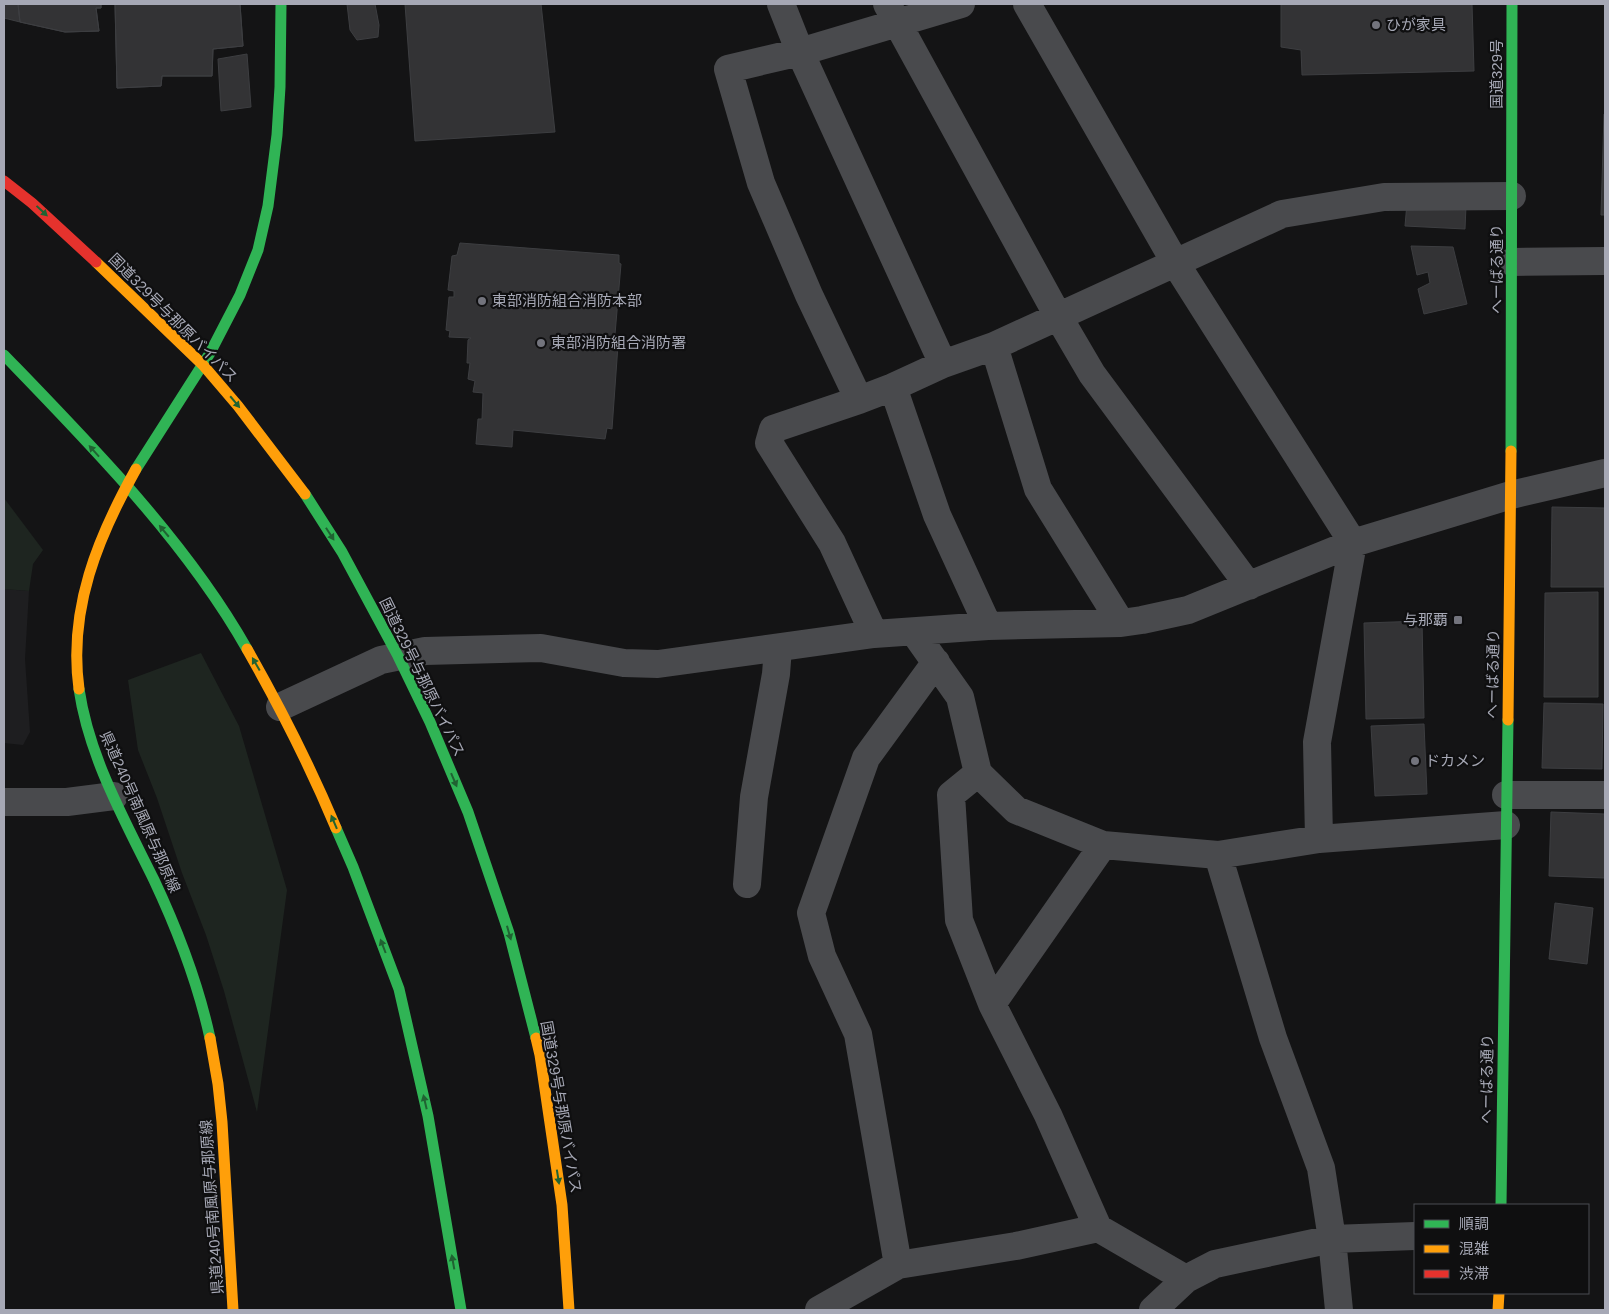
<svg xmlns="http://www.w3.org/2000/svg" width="1609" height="1314" font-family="Helvetica,'Noto Sans JP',sans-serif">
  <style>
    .built { fill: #1e1e20 }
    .green { fill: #1e2520 }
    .building { fill: #333335; stroke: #3d3e41 }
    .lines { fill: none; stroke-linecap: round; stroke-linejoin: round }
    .street { stroke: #494a4d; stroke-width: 28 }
    .fast { stroke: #30b455; stroke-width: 11 }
    .slow { stroke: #ff9f0a; stroke-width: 11 }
    .jam { stroke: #e5322d; stroke-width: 11 }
    .oneway { fill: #206232 }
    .poi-dot { fill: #73747d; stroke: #0f0f10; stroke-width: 2 }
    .labels { text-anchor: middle; stroke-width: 4.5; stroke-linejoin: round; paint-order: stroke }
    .poi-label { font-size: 15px; fill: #a6a8b5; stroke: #0f0f10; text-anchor: start }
    .street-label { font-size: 15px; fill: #a6a8b5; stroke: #0f0f10 }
  </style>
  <rect width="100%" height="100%" fill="#141415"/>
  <!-- built -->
  <path class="built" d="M4,589L29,591L25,659L30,732L23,745L4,743Z"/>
  <!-- green -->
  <path class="green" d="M4,498L43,550L33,564L29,591L4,589Z
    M201,653L239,726L287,890L257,1112L224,991L206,935L182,873L157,798L138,750L128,680Z"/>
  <!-- building -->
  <path class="building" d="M4,4H18L20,22L4,18Z
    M18,4H101V8H96L99,31L65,32L20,22Z
    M18,4H101V8H96L99,31L65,32L20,22Z
    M115,4H240L243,46L213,49L212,76H162L161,86L117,88Z
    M115,4H240L243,46L213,49L212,76H162L161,86L117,88Z
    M347,4H375L379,25L378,37L357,40L350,30Z
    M405,4H541L555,132L415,141Z
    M1281,4H1472L1474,71L1302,75L1301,50L1281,47Z
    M247,54L251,107L221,111L218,59Z
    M1604,114H1605V215H1601Z
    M1407,203L1466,206L1465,229L1405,226Z
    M460,243L619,255V263L621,264L614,346L618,345L612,429L607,428L605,439L513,430L512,447L476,444L478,419H482L483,393L473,392L475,381L468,379L470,363H467L468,340L471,338L449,337L450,331L446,330L449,297H454V291L448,290L452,256L457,255Z
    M1411,246L1453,247L1467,304L1424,314L1418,289L1430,283L1428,272L1417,275Z
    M1552,507L1605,508V587H1551Z
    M1598,592V697H1544L1545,593Z
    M1422,621L1424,718L1366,719L1364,623Z
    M1544,703L1603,704L1602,769L1542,768Z
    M1424,724L1427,794L1375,796L1371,726Z
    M1551,812L1605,814V878L1549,876Z
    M1555,903L1593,908L1587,964L1549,959Z"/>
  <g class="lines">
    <!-- street -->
    <path class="street" d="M781,4L800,52L943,364
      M887,4L1058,316L1092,374L1249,586
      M1027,4L1176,264L1353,543L1317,742L1319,839
      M1512,262L1605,261
      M994,346L1038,489L1121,623
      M893,387L859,400L809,295L761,183L728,69L800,52L961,4
      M859,400L773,429L769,443L832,543L874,634
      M988,626L937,515L893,387L943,364L994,346L1282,214L1384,197L1512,196
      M914,632L960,697L978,773L1016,810L1103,845L1218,855L1319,839L1506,825
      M280,707L381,660L425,651L541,648L624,663L658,664L874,634L988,626L1121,623L1142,620L1188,610L1353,543L1511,495L1605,473
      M978,773L951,795L959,920L992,1004
      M1506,795H1605
      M4,802H67L114,796
      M1103,845L992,1004L1048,1115L1098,1228L1186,1279L1215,1264L1332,1239L1415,1236
      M1218,855L1273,1038L1321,1168L1332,1239L1339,1310
      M747,884L754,797L776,674L778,648
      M898,1265L858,1034L822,956L811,913L866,758L936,662
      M819,1310L898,1265L1016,1246L1098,1228
      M1153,1310L1186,1279"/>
    <!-- fast -->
    <path class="fast" d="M4,355C90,444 186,541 247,649
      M1511,451L1512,4
      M136,469L210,353L240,295L258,250L268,206L277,135L280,87L281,4
      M305,494L342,552L398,656L430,722L468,812L509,933L536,1038
      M79,689C89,757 124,819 154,880C178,931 198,983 210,1038
      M336,828L353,867L399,989L428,1116L461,1310
      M1501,1205L1508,720"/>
    <!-- slow -->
    <path class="slow" d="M96,262L203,365L238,406L305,494
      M247,649C280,707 310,766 336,828
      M79,689C68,609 98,537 136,469
      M1508,720L1511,451
      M210,1038L218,1084L222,1122L233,1310
      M536,1038L540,1055L562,1205L569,1310
      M1498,1310L1499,1293"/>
    <!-- jam -->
    <path class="jam" d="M4,181L32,203L96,262"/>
  </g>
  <!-- one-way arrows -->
  <defs><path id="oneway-solid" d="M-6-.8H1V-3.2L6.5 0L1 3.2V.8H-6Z" transform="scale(1.25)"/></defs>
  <g class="oneway">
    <use href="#oneway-solid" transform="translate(42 211) rotate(43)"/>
    <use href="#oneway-solid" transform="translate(235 402) rotate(50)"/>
    <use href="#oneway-solid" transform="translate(94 451) rotate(-132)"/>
    <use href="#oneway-solid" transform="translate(164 531) rotate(-130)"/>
    <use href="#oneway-solid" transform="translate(330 534) rotate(57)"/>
    <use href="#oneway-solid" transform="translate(256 664) rotate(-120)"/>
    <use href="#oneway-solid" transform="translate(454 780) rotate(67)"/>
    <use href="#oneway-solid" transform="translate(334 822) rotate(-113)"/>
    <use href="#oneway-solid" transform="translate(509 933) rotate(74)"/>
    <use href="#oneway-solid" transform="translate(383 946) rotate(-111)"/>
    <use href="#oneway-solid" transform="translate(425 1102) rotate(-103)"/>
    <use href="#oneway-solid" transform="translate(558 1177) rotate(81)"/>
    <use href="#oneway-solid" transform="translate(453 1262) rotate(-100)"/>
  </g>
  <!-- markers -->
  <g class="poi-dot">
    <circle cx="1376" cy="25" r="5"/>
    <circle cx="482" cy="301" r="5"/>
    <circle cx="541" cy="343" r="5"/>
    <rect x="1453" y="615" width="10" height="10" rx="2.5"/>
    <circle cx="1415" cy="761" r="5"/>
  </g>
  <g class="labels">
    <!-- poi labels -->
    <g class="poi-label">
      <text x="1386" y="30">ひが家具</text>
      <text x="492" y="306">東部消防組合消防本部</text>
      <text x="551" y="348">東部消防組合消防署</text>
      <text x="1448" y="625" text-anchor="end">与那覇</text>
      <text x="1425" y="766">ドカメン</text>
    </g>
    <!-- street labels -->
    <g class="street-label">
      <text transform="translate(1497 74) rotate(-90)" y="5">国道329号</text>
      <text transform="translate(1497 269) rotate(-90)" y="5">へーばる通り</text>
      <text transform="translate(173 318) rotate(45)" y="5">国道329号与那原バイパス</text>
      <text transform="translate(1493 674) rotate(-89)" y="5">へーばる通り</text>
      <text transform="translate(422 677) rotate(64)" y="5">国道329号与那原バイパス</text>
      <text transform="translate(140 812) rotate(66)" y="5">県道240号南風原与那原線</text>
      <text transform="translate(1487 1079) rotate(-89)" y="5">へーばる通り</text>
      <text transform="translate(561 1107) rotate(80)" y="5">国道329号与那原バイパス</text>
      <text transform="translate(212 1207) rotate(-94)" y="5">県道240号南風原与那原線</text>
    </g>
  </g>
  <!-- border -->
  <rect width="1609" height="1314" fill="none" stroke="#a6a8b5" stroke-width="10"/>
  <!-- legend -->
  <rect x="1414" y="1204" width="175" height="90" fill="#0f0f10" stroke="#4b4c52"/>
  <rect x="1424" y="1220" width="25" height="8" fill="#30b455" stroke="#4b4c52"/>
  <text x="1459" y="1229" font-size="15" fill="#a6a8b5">順調</text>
  <rect x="1424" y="1245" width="25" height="8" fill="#ff9f0a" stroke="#4b4c52"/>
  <text x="1459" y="1254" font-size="15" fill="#a6a8b5">混雑</text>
  <rect x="1424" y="1270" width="25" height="8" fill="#e5322d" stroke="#4b4c52"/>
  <text x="1459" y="1279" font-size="15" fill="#a6a8b5">渋滞</text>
</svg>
